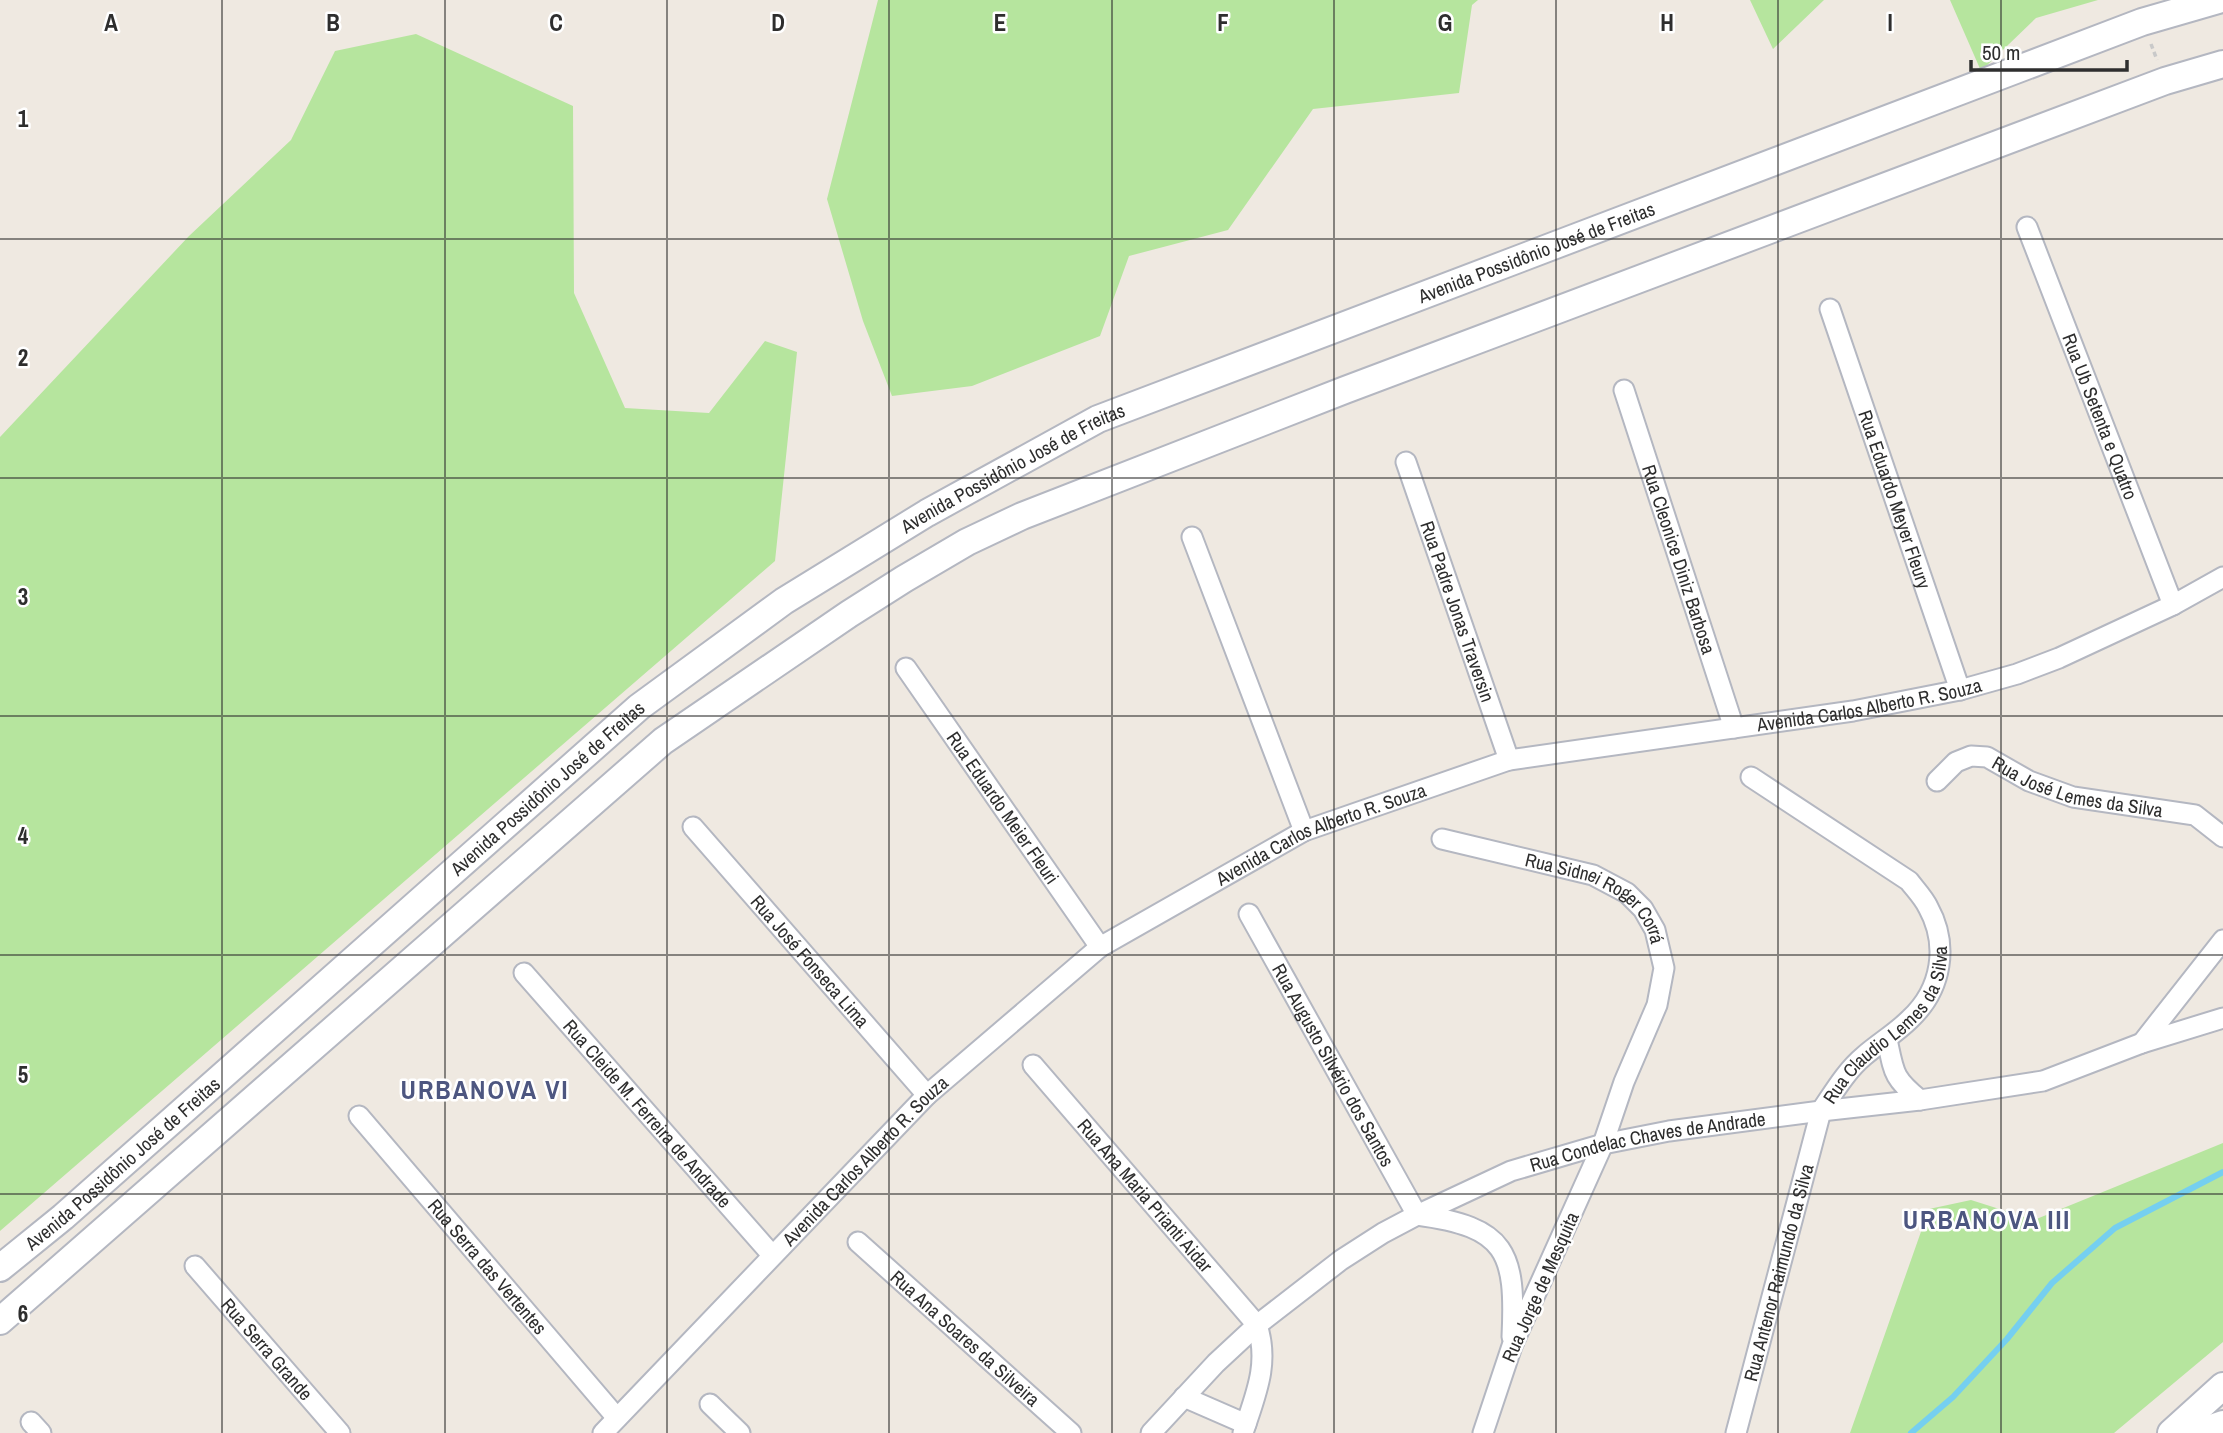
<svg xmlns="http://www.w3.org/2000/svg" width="2223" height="1433" font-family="'Archivo Narrow',sans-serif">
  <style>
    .green { fill: #b6e59e }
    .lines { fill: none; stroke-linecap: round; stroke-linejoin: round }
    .stream { stroke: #75cff0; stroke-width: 6 }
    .street-casing { stroke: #b4b7c1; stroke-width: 23 }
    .secondary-casing { stroke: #b4b7c1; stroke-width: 30 }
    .path { stroke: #c9c9c9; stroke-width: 3.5; stroke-dasharray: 5 3.5; stroke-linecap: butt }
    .street { stroke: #fff; stroke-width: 19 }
    .secondary { stroke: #fff; stroke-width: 26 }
    .grid { fill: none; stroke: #2e2e2e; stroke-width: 2; stroke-opacity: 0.55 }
    .labels { text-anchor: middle; stroke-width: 5; stroke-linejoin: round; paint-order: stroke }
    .street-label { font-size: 19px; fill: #2e2e2e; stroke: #fff }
    .district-label { font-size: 26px; font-weight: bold; letter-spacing: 2px; fill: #4d5680; stroke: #fff }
    .grid-label { font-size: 23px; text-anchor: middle; font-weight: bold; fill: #2e2e2e; stroke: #fff; stroke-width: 5; stroke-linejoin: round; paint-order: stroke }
  </style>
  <rect width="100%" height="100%" fill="#efe9e1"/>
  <!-- green -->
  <path class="green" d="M878,0H1478L1472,5L1459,93L1313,109L1228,230L1129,256L1100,336L972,386L892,396L863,321L827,199Z
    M1750,0H1824L1773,49Z
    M1950,0H2098L2036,18L1981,71Z
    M416,34L573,106L574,293L625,408L709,413L765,341L797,352L775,561L0,1231V437L189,236L291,140L335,51Z
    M2223,1143V1342L2114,1433H1850L1929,1209L1971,1200L2034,1220Z"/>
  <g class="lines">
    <!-- stream -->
    <path class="stream" d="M1911,1433L1953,1397L2007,1339L2052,1283L2115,1228L2223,1172"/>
    <!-- street casing -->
    <g class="street-casing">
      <g id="street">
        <path id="s1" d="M2027,227L2173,605"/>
        <path id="s2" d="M1830,309L1960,690"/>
        <path id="s3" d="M1624,390L1734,728"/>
        <path id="s4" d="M1406,462L1509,760"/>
        <path d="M1192,537L1304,831"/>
        <path id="s5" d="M906,668L1100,947"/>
        <path id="s6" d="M1937,781L1956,762L1971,756L1987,757L2029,781L2073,797L2195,815L2223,837"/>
        <path id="s7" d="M693,827L927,1095"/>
        <path id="s8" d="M1442,839L1593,875L1627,893L1643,909L1655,930L1664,968L1657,1005L1624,1082L1603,1144L1512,1346L1483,1433"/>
        <path id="s9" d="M1249,914L1417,1215C1507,1227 1516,1252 1512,1337"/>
        <path id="s10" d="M524,973L772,1255"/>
        <path d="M1887,1039C1894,1073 1893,1078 1920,1100"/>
        <path d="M2142,1043L2223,940"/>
        <path id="s11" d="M1033,1065L1257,1325C1270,1364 1255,1396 1243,1433"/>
        <path id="s12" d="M359,1116L617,1418"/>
        <path id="s13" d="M858,1242L1071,1433"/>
        <path id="s14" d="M195,1266L340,1433"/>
        <path d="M1184,1397L1246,1424"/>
        <path d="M710,1404L740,1433"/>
        <path d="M31,1422L41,1433"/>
        <path id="s15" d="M603,1433L927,1095L1100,947L1304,831L1509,760L1853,711L1960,690L2017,674L2059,658L2173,605L2223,577"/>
        <path id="s16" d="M1151,1433L1216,1363L1257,1325L1341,1260L1383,1233L1417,1215L1511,1171L1603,1144L1669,1131L1821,1111L1920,1100L2043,1081L2142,1043L2223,1018"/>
        <path id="s17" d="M1736,1433L1821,1111C1834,1092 1846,1071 1864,1056C1879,1043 1896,1033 1910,1019C1942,989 1949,945 1928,907C1923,897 1915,889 1909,881L1751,777"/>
      </g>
    </g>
    <!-- secondary casing -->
    <g class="secondary-casing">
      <g id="secondary">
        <path id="s18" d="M0,1268L63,1217L639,707L784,601L927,513L1098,419L2142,22L2218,0"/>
        <path d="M0,1321L663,741L849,614L904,579L967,542L1022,516L1345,390L2165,81L2223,64"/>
        <path d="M2171,1433L2223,1386"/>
        <path d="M2197,1433L2223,1424"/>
      </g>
    </g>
    <!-- path -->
    <path class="path" d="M2151,44L2157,60"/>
    <!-- street -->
    <use href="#street" class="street"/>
    <!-- secondary -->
    <use href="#secondary" class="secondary"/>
  </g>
  <!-- grid -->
  <path class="grid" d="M222,0V1433M445,0V1433M667,0V1433M889,0V1433M1112,0V1433M1334,0V1433M1556,0V1433M1778,0V1433M2001,0V1433M0,239H2223M0,478H2223M0,716H2223M0,955H2223M0,1194H2223"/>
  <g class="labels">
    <!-- street labels -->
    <g class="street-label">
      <text dy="7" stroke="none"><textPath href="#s18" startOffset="1862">Avenida Possidônio José de Freitas</textPath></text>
      <text dy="7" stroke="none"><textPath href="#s1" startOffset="203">Rua Ub Setenta e Quatro</textPath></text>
      <text dy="7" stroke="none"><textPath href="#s18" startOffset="1295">Avenida Possidônio José de Freitas</textPath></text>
      <text dy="7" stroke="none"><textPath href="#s2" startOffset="201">Rua Eduardo Meyer Fleury</textPath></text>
      <text dy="7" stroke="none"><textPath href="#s3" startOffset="178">Rua Cleonice Diniz Barbosa</textPath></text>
      <text dy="7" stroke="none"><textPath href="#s4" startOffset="158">Rua Padre Jonas Traversin</textPath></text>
      <text dy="7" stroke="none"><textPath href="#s15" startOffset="1512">Avenida Carlos Alberto R. Souza</textPath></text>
      <text dy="7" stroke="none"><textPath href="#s6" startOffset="156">Rua José Lemes da Silva</textPath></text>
      <text dy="7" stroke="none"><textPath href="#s18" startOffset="728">Avenida Possidônio José de Freitas</textPath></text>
      <text dy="7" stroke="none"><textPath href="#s5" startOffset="170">Rua Eduardo Meier Fleuri</textPath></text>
      <text dy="7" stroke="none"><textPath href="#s15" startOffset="945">Avenida Carlos Alberto R. Souza</textPath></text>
      <text dy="7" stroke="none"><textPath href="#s8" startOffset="170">Rua Sidnei Roger Corrá</textPath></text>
      <text dy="7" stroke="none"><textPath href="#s7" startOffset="178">Rua José Fonseca Lima</textPath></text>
      <text dy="7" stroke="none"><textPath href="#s17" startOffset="444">Rua Claudio Lemes da Silva</textPath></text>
      <text dy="7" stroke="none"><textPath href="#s9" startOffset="173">Rua Augusto Silvério dos Santos</textPath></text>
      <text dy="7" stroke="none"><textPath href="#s10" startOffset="187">Rua Cleide M. Ferreira de Andrade</textPath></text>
      <text dy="7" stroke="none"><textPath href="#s16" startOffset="590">Rua Condelac Chaves de Andrade</textPath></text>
      <text dy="7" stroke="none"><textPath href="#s15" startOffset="378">Avenida Carlos Alberto R. Souza</textPath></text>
      <text dy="7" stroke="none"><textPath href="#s18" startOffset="161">Avenida Possidônio José de Freitas</textPath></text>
      <text dy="7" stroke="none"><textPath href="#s11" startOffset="172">Rua Ana Maria Prianti Aidar</textPath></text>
      <text dy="7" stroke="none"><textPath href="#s12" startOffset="198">Rua Serra das Vertentes</textPath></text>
      <text dy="7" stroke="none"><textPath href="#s17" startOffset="166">Rua Antenor Raimundo da Silva</textPath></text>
      <text transform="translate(1540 1287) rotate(-66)" y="7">Rua Jorge de Mesquita</text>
      <text dy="7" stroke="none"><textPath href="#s13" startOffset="144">Rua Ana Soares da Silveira</textPath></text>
      <text dy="7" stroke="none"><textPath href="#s14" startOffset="110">Rua Serra Grande</textPath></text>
    </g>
    <!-- district labels -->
    <g class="district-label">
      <text x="485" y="1099">URBANOVA VI</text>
      <text x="1987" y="1229">URBANOVA III</text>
    </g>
  </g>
  <g class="grid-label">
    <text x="111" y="31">A</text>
    <text x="333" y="31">B</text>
    <text x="556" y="31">C</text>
    <text x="778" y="31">D</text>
    <text x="1000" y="31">E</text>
    <text x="1223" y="31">F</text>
    <text x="1445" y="31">G</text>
    <text x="1667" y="31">H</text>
    <text x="1890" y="31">I</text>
    <text x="23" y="127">1</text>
    <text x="23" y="366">2</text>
    <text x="23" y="605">3</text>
    <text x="23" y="844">4</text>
    <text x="23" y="1083">5</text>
    <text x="23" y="1322">6</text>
  </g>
  <!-- scale -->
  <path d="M1971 60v10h156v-10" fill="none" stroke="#2e2e2e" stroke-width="3.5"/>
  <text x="1982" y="60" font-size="21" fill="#2e2e2e" stroke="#ffffff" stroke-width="5" paint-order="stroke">50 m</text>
</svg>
